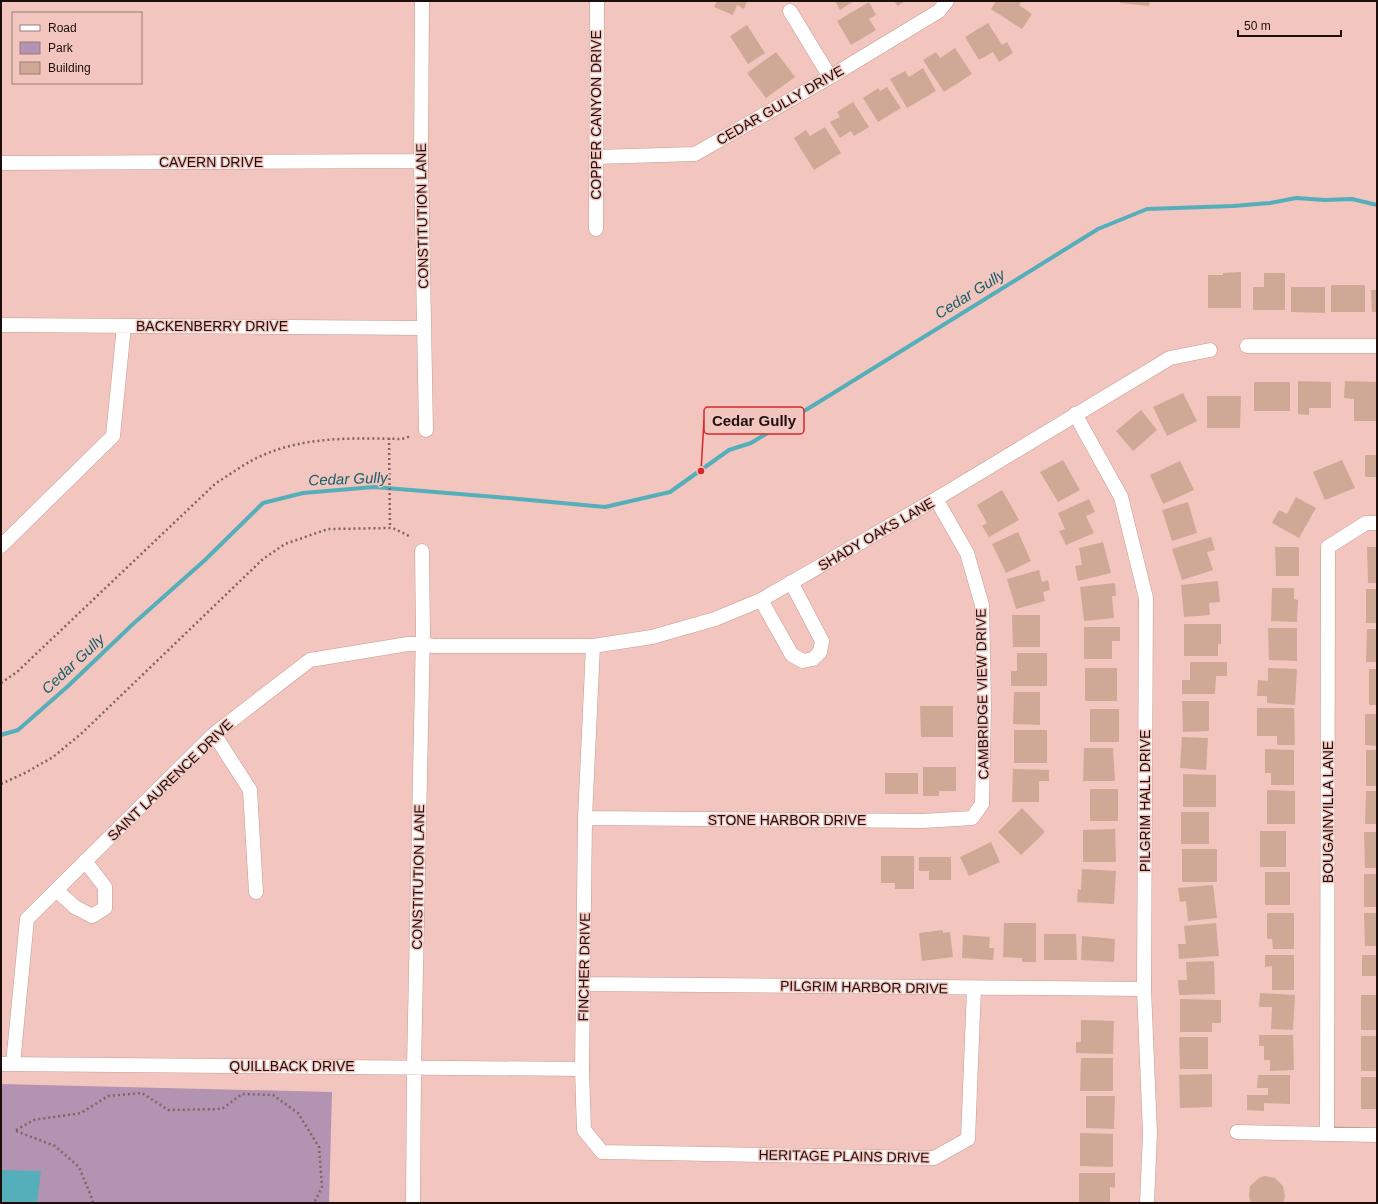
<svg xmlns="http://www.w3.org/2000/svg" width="1378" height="1204" font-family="Arial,sans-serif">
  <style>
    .green { fill: #b393b2 }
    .water { fill: #54afbb }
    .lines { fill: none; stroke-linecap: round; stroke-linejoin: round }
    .stream { stroke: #54afbb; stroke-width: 4 }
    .building { fill: #d0a996 }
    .minor-casing { stroke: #c69a94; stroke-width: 15 }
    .path { stroke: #816460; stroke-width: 2.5; stroke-dasharray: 2 3; stroke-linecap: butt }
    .minor { stroke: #fff; stroke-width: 14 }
    .labels { text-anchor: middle; stroke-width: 3; stroke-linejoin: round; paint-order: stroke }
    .street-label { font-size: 14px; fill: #1d0e0c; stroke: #f2c5be }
    .water-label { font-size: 15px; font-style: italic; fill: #135f69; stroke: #f2c5be }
    .leader { fill: none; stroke: #d62828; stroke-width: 1.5 }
    .callout-dot { fill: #d62828; stroke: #f2c5be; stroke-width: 1.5 }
    .callout { fill: #f2c5be; stroke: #d62828; stroke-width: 1.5 }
    .callout-label { font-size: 15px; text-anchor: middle; font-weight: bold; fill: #1d0e0c }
  </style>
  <rect width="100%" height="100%" fill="#f2c5be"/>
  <!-- green -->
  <path class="green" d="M1,1084L332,1092L329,1203H1Z"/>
  <!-- water -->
  <path class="water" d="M1,1170L41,1171L37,1203H1Z"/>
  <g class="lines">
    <!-- stream -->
    <path class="stream" d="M1,735L18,730L67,687L133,624L205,560L263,503L303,493L374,487L496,497L605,507L670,492L729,450L751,443L814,405L1098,229L1147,209L1233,206L1270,203L1296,198L1325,200L1352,199L1377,205"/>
  </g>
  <!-- building -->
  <path class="building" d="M717,1H747L744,9L737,5L733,15L714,7Z
    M835,1H854L840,10Z
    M894,1H905L898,6Z
    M996,1H1022L1019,5L1032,14L1022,29L991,9Z
    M1120,1H1150L1149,6L1120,3Z
    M869,2L876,15L869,19L876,30L851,45L837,21Z
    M988,23L1002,45L1007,42L1013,53L999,62L993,52L979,60L965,37Z
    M747,25L765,53L748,64L730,36Z
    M955,48L972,74L944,92L923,60L936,52L940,58Z
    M776,52L795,77L766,98L747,73Z
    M923,68L936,91L907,108L890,79L905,71L909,77Z
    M887,87L901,108L878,122L863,98L878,88L880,91Z
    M853,102L869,127L854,136L851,131L840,138L830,122L840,117L837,112Z
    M825,127L841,153L814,170L794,138L806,130L810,136Z
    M1241,272V308H1208V275H1223V273Z
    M1264,273H1285V310H1253V287H1264Z
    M1331,285H1365V312H1331Z
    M1291,287H1325V313L1291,312Z
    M1371,290H1377V312H1372Z
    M1298,381L1331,382V408H1309V415L1298,414Z
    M1345,381L1377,382V421H1354V399L1344,398Z
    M1254,382H1290V411H1254Z
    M1183,393L1197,421L1167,436L1153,407Z
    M1207,396H1241L1240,428H1207Z
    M1141,410L1157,430L1133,451L1116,431Z
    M1365,455H1377V477H1365Z
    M1063,460L1080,490L1058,502L1040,472Z
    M1342,460L1355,488L1325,500L1313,472Z
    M1180,461L1194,490L1163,504L1150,475Z
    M1002,490L1019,520L989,537L982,526L987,523L977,505Z
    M1296,497L1316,508L1299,538L1272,523L1279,510L1287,514Z
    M1089,499L1095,512L1086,516L1094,533L1066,545L1059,531L1065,529L1058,513Z
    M1188,502L1197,533L1172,541L1162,510Z
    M1018,532L1031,561L1006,573L992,544Z
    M1211,537L1215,550L1207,552L1213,570L1182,580L1172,549Z
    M1103,542L1111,573L1078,581L1075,566L1082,565L1079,548Z
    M1275,547H1299V576H1276Z
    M1367,547H1377V583H1368Z
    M1039,570L1042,582L1048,580L1050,590L1043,592L1045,601L1016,609L1007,579Z
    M1218,581L1220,602L1209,603L1210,615L1184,617L1181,585Z
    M1115,583L1116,596H1112L1114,618L1084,621L1080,587Z
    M1272,588H1294V599L1298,600L1297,622L1271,621Z
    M1366,589H1377V623H1366Z
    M1012,615H1040V647H1013Z
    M1184,624H1221V644H1218V656H1184Z
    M1084,627H1120V641H1112V659H1084Z
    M1268,628H1297V661L1269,660Z
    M1367,629H1377V662H1366Z
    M1017,653H1047V686H1011V671H1017Z
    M1190,662H1227V676H1216L1215,694H1182V680H1190Z
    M1085,668H1117V701H1085Z
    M1268,668L1297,669L1295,705L1267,703V696H1257L1258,680L1268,681Z
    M1369,669H1377V705H1369Z
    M1014,692H1040V725L1013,724Z
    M1182,701H1209V731L1183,732Z
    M920,706H953V737H921Z
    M1257,708H1294L1295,745H1277V736H1257Z
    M1090,709H1119V742H1090Z
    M1365,714H1377V746L1365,745Z
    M1014,730H1047V763H1014Z
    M1182,737L1208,738L1206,770L1180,768Z
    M1084,748H1113L1115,781H1083Z
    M1265,749L1294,750V785H1271V773H1265Z
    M1366,750H1377V786H1366Z
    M923,767H956V791H939V796H923Z
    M1013,769L1049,770V781H1039V802H1012Z
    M885,773H918V794H885Z
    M1183,774L1216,775V807H1183Z
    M1090,789H1118V821H1090Z
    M1267,790L1295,791V824H1267Z
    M1366,791H1377V824H1365Z
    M1022,808L1045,832L1021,855L998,832Z
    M1181,812H1209V844H1181Z
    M1115,829L1116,862H1083V830Z
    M1260,831H1286V867H1260Z
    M1364,832H1377V868H1365Z
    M991,842L1000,862L969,876L960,857Z
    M1182,849H1217V882H1182Z
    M881,856H914V889H895V883H881Z
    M919,857H951V880H929V871H919Z
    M1082,869L1116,871L1114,904L1077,902L1078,889L1081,890Z
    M1265,872H1290V905H1265Z
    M1364,874H1377V907H1364Z
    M1213,885L1217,918L1188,921L1186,901L1180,902L1178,888Z
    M1267,913H1294V949H1273L1272,939H1267Z
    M1364,913H1377V946H1365Z
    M1004,923H1036V962H1022V958L1003,957Z
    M1216,923L1219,956L1179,959L1178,944H1186L1184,926Z
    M943,930V933L950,932L953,957L922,961L919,933Z
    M1044,934H1076L1077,960H1044Z
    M963,935L990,937L989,948H994L993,960L962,958Z
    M1082,936L1115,939L1114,962L1081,960Z
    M1265,955H1294V990H1272V966L1265,967Z
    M1362,955H1377V976H1362Z
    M1214,961L1215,994L1179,995L1178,980H1187L1186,962Z
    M1260,993L1295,995L1293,1030L1271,1029L1272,1007H1259Z
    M1361,995H1377V1030H1361Z
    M1180,999L1221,1000V1023H1212V1032H1180Z
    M1081,1020L1114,1021L1113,1054L1076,1053V1042H1081Z
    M1259,1035H1293L1294,1070L1270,1071V1060H1264V1046H1259Z
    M1361,1036H1377V1071H1361Z
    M1179,1037H1208V1069H1180Z
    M1081,1058H1113V1091H1080Z
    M1212,1074V1107L1180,1108L1179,1075Z
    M1258,1075H1290V1104L1264,1103V1111L1247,1110V1095H1268V1088H1257Z
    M1361,1077H1377V1109H1361Z
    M1086,1096H1115L1114,1129L1086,1128Z
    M1080,1133L1113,1134V1167L1080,1166Z
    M1079,1173H1115V1188L1110,1187V1203L1079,1202Z
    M1264,1176L1275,1178L1283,1186L1285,1197L1283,1203H1251L1249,1197L1250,1186L1259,1178Z"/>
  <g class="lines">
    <!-- minor casing -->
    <g class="minor-casing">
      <path id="minor" d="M422,1L421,161L426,430
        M790,11L830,77
        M596,157L695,154L830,77L939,11L947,1
        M1,163L421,161
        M596,229L597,1
        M1,325L424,328
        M1247,346H1377
        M1075,414L1121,497L1146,598L1144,989L1150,1133L1147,1203
        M1,546L113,436L124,326
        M761,600L792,655L803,661L813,659L820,652L822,641L791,582
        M593,646L585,818L582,1069L584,1130L602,1152L934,1158L968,1139L974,988
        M214,734L250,790L256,892
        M585,818L923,821L972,818L982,804L984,705L982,605L967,553L936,499
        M56,890L75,907L92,916L105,908V887L85,861
        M584,984L1144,989
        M1,1064L582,1069
        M13,1064L27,919L214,734L310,660L408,644H422L434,646H593L652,637L715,619L761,600L936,499L1170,358L1210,350
        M1237,1132L1377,1135
        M1327,1134L1328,547L1366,523H1377
        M413,1203L414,1067L423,632L422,551"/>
    </g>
    <!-- path -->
    <path class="path" d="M389,438L390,528
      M1,683L17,672L216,483C231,474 245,463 261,456C305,436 355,438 402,439L411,436
      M1,784L25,773L53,757L82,733L263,559L285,544L328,529L390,528L395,529L411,537
      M16,1130L34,1120L81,1113L108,1096L142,1093L168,1110L222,1109L242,1094L273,1095L298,1113L319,1147L322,1187L314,1203
      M16,1131L55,1146L79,1167L91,1196L93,1203"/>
    <!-- minor -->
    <use href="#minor" class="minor"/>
  </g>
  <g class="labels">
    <!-- street labels -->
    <g class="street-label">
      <text transform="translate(780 105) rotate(-30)" y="5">CEDAR GULLY DRIVE</text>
      <text transform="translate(596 115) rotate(-90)" y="5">COPPER CANYON DRIVE</text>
      <text x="211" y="167">CAVERN DRIVE</text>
      <text transform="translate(422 216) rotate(-91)" y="5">CONSTITUTION LANE</text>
      <text x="212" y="331">BACKENBERRY DRIVE</text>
      <text transform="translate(876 534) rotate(-30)" y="5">SHADY OAKS LANE</text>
      <text transform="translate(982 694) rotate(-91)" y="5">CAMBRIDGE VIEW DRIVE</text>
      <text transform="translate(170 780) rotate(-44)" y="5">SAINT LAURENCE DRIVE</text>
      <text transform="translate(1145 801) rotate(-90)" y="5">PILGRIM HALL DRIVE</text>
      <text transform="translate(1328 812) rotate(-90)" y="5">BOUGAINVILLA LANE</text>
      <text x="787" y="825">STONE HARBOR DRIVE</text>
      <text transform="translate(418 877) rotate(-89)" y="5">CONSTITUTION LANE</text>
      <text transform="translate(584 967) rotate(-89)" y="5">FINCHER DRIVE</text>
      <text transform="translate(864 987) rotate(1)" y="5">PILGRIM HARBOR DRIVE</text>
      <text x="292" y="1071">QUILLBACK DRIVE</text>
      <text transform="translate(844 1156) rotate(1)" y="5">HERITAGE PLAINS DRIVE</text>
    </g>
    <!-- water labels -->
    <g class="water-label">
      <text transform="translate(970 294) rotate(-32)" y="5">Cedar Gully</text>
      <text transform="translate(348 479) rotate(-2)" y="5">Cedar Gully</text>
      <text transform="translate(73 664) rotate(-43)" y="5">Cedar Gully</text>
    </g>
  </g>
  <!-- callouts -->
  <path class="leader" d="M701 471L704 420"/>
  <circle class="callout-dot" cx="701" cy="471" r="4"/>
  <rect class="callout" x="704" y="407" width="100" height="27" rx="4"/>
  <g class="callout-label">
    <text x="754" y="426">Cedar Gully</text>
  </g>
  <!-- border -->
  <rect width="1378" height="1204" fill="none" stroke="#1d0e0c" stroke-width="4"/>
  <!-- legend -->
  <rect x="12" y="12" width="130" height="72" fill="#f2c5be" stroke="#9d7c77"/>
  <rect x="20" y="25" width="20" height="6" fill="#ffffff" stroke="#9d7c77"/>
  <text x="48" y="32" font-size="12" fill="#1d0e0c">Road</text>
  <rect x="20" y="42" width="20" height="12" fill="#b393b2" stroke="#9d7c77"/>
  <text x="48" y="52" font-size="12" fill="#1d0e0c">Park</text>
  <rect x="20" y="62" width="20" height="12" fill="#d0a996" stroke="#9d7c77"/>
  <text x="48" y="72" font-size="12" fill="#1d0e0c">Building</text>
  <!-- scale -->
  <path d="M1238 30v6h103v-6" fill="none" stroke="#1d0e0c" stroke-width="2"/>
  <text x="1244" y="30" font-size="12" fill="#1d0e0c" stroke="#f2c5be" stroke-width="3" paint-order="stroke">50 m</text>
</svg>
